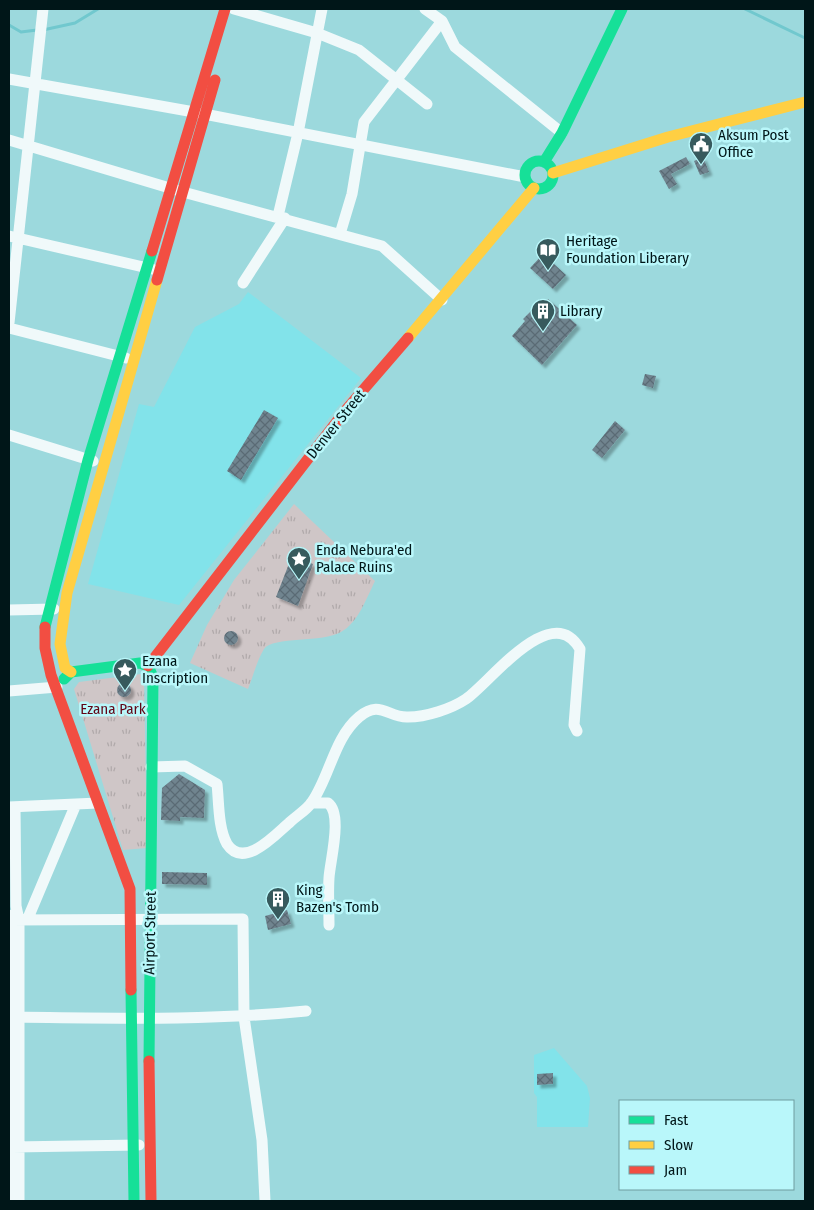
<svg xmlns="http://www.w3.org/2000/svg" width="814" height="1210" font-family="'Fira Sans Condensed',sans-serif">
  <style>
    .built { fill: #82e3ea }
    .park { fill: url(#park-tufts) }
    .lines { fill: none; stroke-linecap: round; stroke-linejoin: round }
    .stream { stroke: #71c8ce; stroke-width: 3 }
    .building { fill: url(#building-cross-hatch); filter: url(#shadow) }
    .street { stroke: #f0f9fa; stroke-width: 11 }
    .fast { stroke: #16e098; stroke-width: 11 }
    .slow { stroke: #ffcf43; stroke-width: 11 }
    .jam { stroke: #f24e42; stroke-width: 11 }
    .labels { text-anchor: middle; stroke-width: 5; stroke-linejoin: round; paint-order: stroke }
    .poi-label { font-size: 15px; fill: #001618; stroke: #b9f7fa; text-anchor: start }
    .street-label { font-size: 15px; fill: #001618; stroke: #b9f7fa }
    .park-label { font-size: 15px; fill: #610415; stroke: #b9f7fa }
  </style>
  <defs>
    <pattern id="park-tufts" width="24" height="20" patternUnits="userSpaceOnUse" patternTransform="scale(1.25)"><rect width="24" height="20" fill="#cfc6c7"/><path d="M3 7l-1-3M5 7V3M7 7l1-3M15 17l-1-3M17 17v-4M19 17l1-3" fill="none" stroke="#b0a9aa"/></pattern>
    <pattern id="building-cross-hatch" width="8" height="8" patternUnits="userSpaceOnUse" patternTransform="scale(1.25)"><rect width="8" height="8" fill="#70848f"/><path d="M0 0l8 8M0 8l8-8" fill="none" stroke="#5a6b74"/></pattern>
    <filter id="shadow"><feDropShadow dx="3.5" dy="3.5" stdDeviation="1" flood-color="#0004"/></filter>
  </defs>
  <rect width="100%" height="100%" fill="#9cd9dd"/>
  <!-- built -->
  <path class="built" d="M248,292L361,378L179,605L88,584L139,404L154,407L195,327L239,304Z
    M554,1048L587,1086L590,1098L588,1127H537V1097L534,1093V1055Z"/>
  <!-- park -->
  <path class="park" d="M294,504L375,581C367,597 358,623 341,632C323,643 273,636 264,649C257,660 253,677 248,689L190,663L207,625L234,580Z
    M141,674L144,676L147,848L123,850L74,689L79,682Z"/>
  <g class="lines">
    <!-- stream -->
    <path class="stream" d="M745,9L805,38
      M9,25L21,32L37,30
      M43,30L75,23L98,9"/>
  </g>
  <!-- building -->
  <path class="building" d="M686,157L690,164L671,174L677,184L669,189L659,171Z
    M703,157L709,172L700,175L694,161Z
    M543,254L566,275L553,289L530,268Z
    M548,299L577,325L542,365L512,336L525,321L523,319L532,310L536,313Z
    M645,374L656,376L653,388L642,385Z
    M264,410L278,418L241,480L227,471Z
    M615,421L625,430L602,458L592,450Z
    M292,556L313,564L298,606L276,597Z
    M224 638a7 7 0 1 1 14 0a7 7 0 1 1-14 0Z
    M117 690a7 7 0 1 1 14 0a7 7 0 1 1-14 0Z
    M179,774L205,790L204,818L180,817V821L161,820L162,788Z
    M162,872L207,873V885L162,884Z
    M287,910L291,924L268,930L265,916Z
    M553,1073V1084L537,1085V1074Z"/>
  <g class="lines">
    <!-- street -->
    <path class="street" d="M234,9L317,33L359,50L427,104
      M425,9L442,21L455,47L562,133
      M9,79L194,112L525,177
      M9,140L183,192L382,246L442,300
      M278,216L298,133L322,9
      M340,234L352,194L364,122L442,21
      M9,236L152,269
      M243,283L285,218
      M9,323L43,9
      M9,328L126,358
      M9,435L93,461
      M9,610L54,609
      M9,691L57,687
      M151,767L185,766L217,784C219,802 218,828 227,844C244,870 276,834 289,823C296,816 307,810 312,802C330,776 334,738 359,717C380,699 388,718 408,717C426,717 451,709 466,699C490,683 551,599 580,649L574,725L577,731
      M311,803H328C343,814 330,861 329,878C328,894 329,910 329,925
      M9,807L98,803
      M15,807L16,906L19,920V1201
      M28,918L76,804
      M9,920L243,919L244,1017L262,1140L265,1201
      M9,1017C108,1018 207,1021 306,1011
      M13,1147L139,1145
      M10,1201V920L12,915"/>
    <!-- fast -->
    <path class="fast" d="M525 175a14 14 0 1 1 28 0a14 14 0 1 1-28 0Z
      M544,162L562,133L622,9
      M45,627L88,460L152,251
      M148,666L153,677L149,1061
      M64,679L71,672L140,663L148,666
      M131,990L134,1201"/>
    <!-- slow -->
    <path class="slow" d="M553,173L668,137L805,102
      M408,338L534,188
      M71,672L65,668L60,644L67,593L157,280"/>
    <!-- jam -->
    <path class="jam" d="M152,251L225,9
      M157,280L215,80
      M45,627V648L51,675L130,889L131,990
      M148,666L345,411L408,338
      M149,1061L151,1201"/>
  </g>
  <!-- icons -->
  <defs>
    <g id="civic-pin" transform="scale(1.25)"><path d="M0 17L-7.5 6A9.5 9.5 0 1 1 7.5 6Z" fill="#375a5d" stroke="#b9f7fa"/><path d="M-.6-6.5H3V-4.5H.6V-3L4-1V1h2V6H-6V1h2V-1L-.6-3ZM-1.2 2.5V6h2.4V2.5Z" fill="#fff"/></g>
    <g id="library-pin" transform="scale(1.25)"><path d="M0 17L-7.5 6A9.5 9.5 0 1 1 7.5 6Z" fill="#375a5d" stroke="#b9f7fa"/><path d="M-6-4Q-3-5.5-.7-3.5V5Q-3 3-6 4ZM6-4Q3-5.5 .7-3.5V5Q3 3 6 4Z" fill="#fff"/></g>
    <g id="building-pin" transform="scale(1.25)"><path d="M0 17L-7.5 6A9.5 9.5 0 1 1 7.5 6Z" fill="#375a5d" stroke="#b9f7fa"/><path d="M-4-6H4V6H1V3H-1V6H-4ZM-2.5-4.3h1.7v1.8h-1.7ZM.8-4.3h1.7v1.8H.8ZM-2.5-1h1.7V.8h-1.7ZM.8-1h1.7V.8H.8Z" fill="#fff"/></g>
    <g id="sight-pin" transform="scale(1.25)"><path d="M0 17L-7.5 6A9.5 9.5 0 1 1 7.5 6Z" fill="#375a5d" stroke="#b9f7fa"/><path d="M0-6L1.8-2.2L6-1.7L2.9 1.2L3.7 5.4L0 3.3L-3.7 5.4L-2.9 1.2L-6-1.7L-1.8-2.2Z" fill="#fff"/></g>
  </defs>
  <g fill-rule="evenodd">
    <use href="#civic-pin" x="701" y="144"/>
    <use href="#library-pin" x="548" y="250"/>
    <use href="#building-pin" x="543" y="311"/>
    <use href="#sight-pin" x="299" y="559"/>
    <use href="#sight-pin" x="125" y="670"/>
    <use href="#building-pin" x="278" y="899"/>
  </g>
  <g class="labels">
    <!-- poi labels -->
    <g class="poi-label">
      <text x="718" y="140">Aksum Post<tspan x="718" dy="17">Office</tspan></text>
      <text x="566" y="246">Heritage<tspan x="566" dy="17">Foundation Liberary</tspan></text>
      <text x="560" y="316">Library</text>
      <text x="316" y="555">Enda Nebura'ed<tspan x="316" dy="17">Palace Ruins</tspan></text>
      <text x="142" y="666">Ezana<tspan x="142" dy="17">Inscription</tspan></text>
      <text x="296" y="895">King<tspan x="296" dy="17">Bazen's Tomb</tspan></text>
    </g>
    <!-- street labels -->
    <g class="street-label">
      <text transform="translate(336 424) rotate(-51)" y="5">Denver Street</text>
      <text transform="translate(150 933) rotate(-89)" y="5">Airport Street</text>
    </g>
    <!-- park labels -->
    <g class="park-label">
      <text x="113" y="714">Ezana Park</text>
    </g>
  </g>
  <!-- border -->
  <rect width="814" height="1210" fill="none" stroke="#001618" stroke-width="20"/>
  <!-- legend -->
  <rect x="619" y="1100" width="175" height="90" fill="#b9f7fa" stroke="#6f9da0"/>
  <rect x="629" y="1116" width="25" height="8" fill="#16e098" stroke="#6f9da0"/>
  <text x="664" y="1125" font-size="15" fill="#001618">Fast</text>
  <rect x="629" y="1141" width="25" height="8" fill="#ffcf43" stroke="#6f9da0"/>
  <text x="664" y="1150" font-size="15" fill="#001618">Slow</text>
  <rect x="629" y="1166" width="25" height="8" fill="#f24e42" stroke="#6f9da0"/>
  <text x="664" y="1175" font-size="15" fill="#001618">Jam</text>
</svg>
